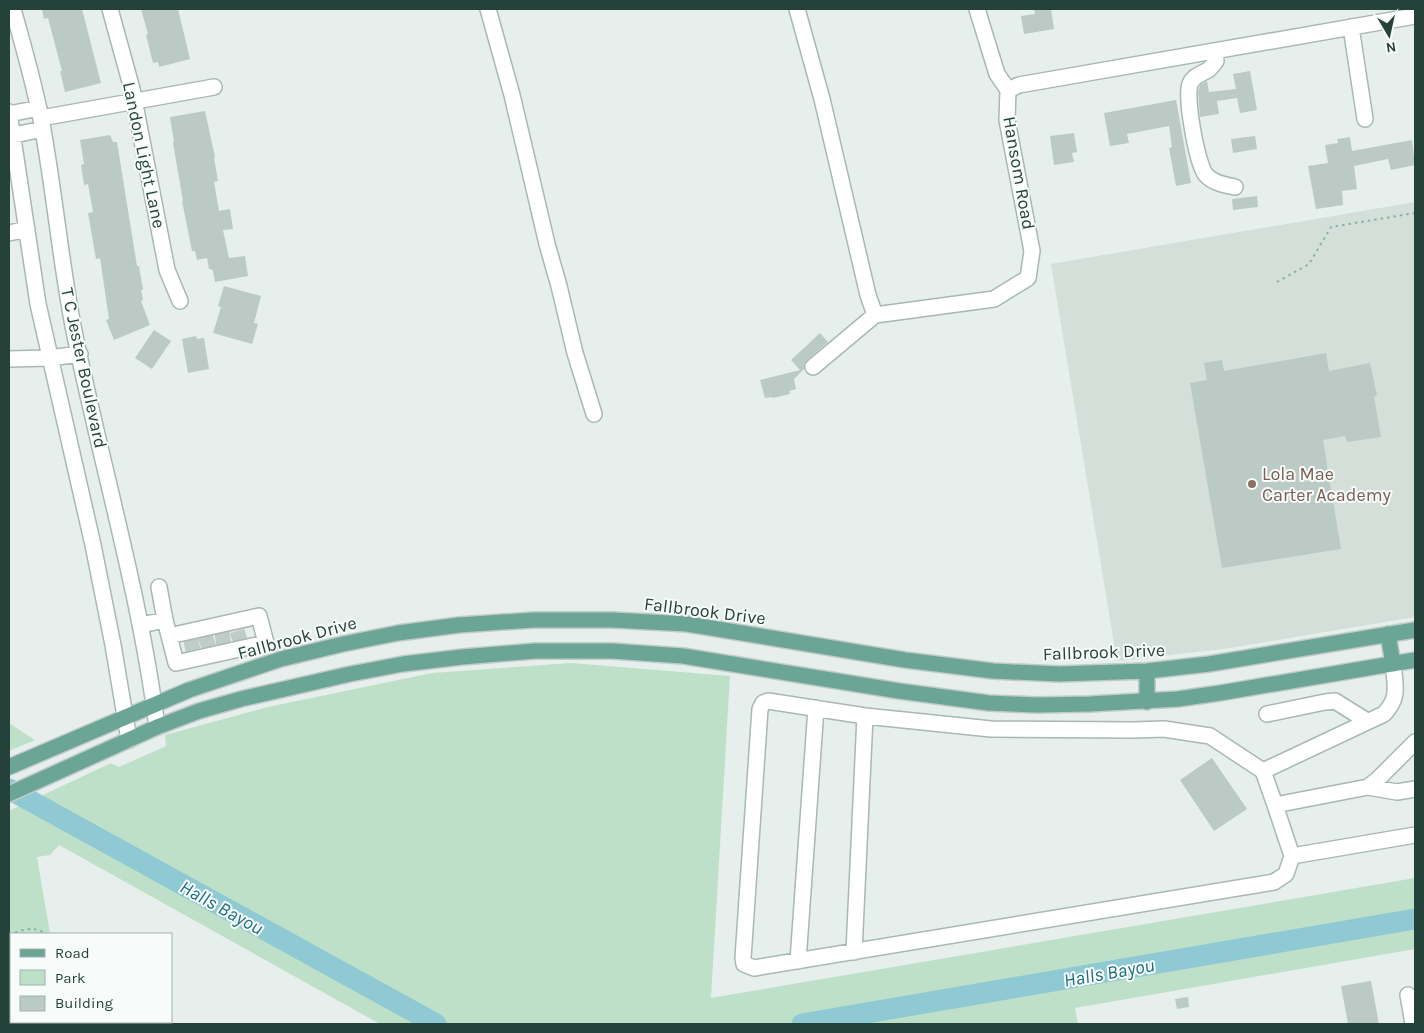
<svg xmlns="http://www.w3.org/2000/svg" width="1424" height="1033" viewBox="0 0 1424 1033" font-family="Karla,sans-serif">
  <rect width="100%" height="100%" fill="#e6efeb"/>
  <path fill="#d4dfda" d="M1415,202V617L1224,649L1117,661L1051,264Z"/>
  <path fill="#bfe0c8" d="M571,663L730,676L711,998L1415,878V949L1075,1008L1078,1024H380L59,845L50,855L37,857L50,934H11V1022H66L67,1024H9V811L111,763L119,767L166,746L165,735L268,707L432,673Z
    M9,723L12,725L35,740L9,751Z"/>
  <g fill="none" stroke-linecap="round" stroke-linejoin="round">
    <path stroke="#8ec9d4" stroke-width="21" d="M9,789L436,1024
      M802,1024L1415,919"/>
  </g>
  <path fill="#bbcac4" d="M42,9H82L101,83L65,92L60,71H62L48,18L44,19Z
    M141,9H178L190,59L159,67L158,62L153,63L146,35L148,34Z
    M1034,9H1051L1054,29L1024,34L1021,16L1035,14Z
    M1250,71L1257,110L1240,113L1237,98L1217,101L1219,114L1200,117L1198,92L1200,85L1207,81L1209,92L1236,89L1233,74Z
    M1176,100L1191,183L1176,186L1169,148L1172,147L1169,126L1127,134L1129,143L1110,146L1104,113Z
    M205,111L215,157H214L218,181L214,182L219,211L230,209L233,229L223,230L229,258L245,256L248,276L215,282L213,271L211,269H209L207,258L197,260L195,251H192L182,201H183L173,143L174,142L170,117Z
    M1074,133L1077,152L1072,153L1074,162L1054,165L1050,136Z
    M110,135L113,142H117L137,266H139L143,290H141L143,300L141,301L150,325L114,340L106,320L109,319L100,258L96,259L88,213L93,212L88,184L84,185L81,165L84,164L80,140Z
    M1255,136L1257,149L1233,153L1231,139Z
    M1350,137L1352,151L1412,140L1415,165L1391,170L1388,159L1354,166L1357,189L1342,191L1343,205L1316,209L1308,166L1328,163L1325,145L1338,143L1337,139Z
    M1257,196L1258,207L1233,210L1232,199Z
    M224,286L261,296L254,323L258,324L252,344L213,333L221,307L218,306Z
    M154,330L171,341L152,369L135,358Z
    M820,333L828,342L807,360L804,364V369L794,379L796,389L789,391L790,394L773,398L772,397L765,398L760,380L800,370L791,360Z
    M196,336L197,339L204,338L209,369L188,373L182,339Z
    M1326,353L1329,371L1370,363L1377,396L1374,397L1381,437L1347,442L1345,436L1323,440L1341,549L1222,568L1190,383L1207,380L1204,363L1222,360L1224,371Z
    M1212,758L1247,809L1214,831L1180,780Z
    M1371,981L1379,1024H1348L1341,986Z
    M1188,997L1189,1007L1177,1009L1175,999Z"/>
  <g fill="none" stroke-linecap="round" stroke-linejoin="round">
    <path stroke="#bfccc8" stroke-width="15" stroke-dasharray="15 8" stroke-linecap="butt" d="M237,631L241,643
      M222,633L224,646
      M205,635L209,648
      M190,637L193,650"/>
    <g stroke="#a8b8b2" stroke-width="18">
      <path id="minor" d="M13,9C24,49 36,89 43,130C55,197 61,265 74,331C101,464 140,593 157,727
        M110,9L132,89L167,270L180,301
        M488,9L512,95L547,244L559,286L575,353L594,414
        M797,9L822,99L868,295L875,315
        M977,9L997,74L1008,90
        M1351,27L1365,119
        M1215,51L1216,61C1213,65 1211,68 1208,70C1201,74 1193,76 1190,84C1185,97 1197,165 1206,175C1213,183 1225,185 1235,187
        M9,112L38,304L93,545L113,645L129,740
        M9,114L39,108
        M41,118L214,87
        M9,136L43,129
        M9,233L27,229
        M9,359L49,358L80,354
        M813,367L875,315L994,299L1028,278L1032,251L1007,120L1008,90L1019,85L1415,16
        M165,620L176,663L266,643L259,616L169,636
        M141,625L165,620L159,587
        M1267,714L1325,702L1335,701L1367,721
        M1415,742L1377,780L1368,787L1275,805L1263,771L1210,736L1164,729L1134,730L991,729L865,716L768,701L763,703L760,709L743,958L744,964L754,968L1274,882L1286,874L1292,856L1415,835
        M1263,771L1384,714C1400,697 1395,685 1393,664
        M1368,787L1397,792L1415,789
        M1275,805L1292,856
        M854,952L865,716
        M798,961L816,708
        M1408,995L1413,1024"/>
    </g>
    <g stroke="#c2cac8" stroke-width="18">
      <path id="major" d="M1388,634L1393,664
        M1147,671V702
        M9,767L189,690L281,659L343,644L398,633L459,625L534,620H613L687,624L905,660L993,671L1059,674L1147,671L1209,664L1415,630
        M9,794L157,727L199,711L241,699L350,674L403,664L462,657L535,651H612L683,656L899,691L989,703L1037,705L1090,704L1178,699L1220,693L1415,660"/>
    </g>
    <path stroke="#86b3a5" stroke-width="2" stroke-dasharray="2.5 4" stroke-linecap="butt" d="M1277,282L1309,264L1331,227L1415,213
      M9,935C20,930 36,925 45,934
      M61,1022L62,1024"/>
    <use href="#minor" stroke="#fff" stroke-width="15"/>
    <use href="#major" stroke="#6aa596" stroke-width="15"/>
  </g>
  <circle fill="#8d6e63" stroke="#f7fbf9" stroke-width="2" cx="1252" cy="484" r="5"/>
  <g text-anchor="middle" stroke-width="4" stroke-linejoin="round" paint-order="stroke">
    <g font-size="18" fill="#24423a" stroke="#f7fbf9">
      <text transform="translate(144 155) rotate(78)" y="6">Landon Light Lane</text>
      <text transform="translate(1019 173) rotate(80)" y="6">Hansom Road</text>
      <text transform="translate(84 368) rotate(78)" y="6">T C Jester Boulevard</text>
      <text transform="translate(705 611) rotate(7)" y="6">Fallbrook Drive</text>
      <text transform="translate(297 638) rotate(-15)" y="6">Fallbrook Drive</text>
      <text transform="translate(1104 652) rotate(-2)" y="6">Fallbrook Drive</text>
    </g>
    <g font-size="18" fill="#785e54" stroke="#f7fbf9" text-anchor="start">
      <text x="1262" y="480">Lola Mae<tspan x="1262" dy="21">Carter Academy</tspan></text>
    </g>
    <g font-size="19" font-style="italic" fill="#1c6f80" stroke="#f7fbf9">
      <text transform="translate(222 907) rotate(29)" y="7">Halls Bayou</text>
      <text transform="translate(1109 972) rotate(-10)" y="7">Halls Bayou</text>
    </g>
  </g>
  <rect width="1424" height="1033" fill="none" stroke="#24423a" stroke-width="20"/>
  <rect x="10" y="933" width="162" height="90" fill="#f7fbf9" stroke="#a3b1ad"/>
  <rect x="20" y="949" width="25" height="8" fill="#6aa596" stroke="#a3b1ad"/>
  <text x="55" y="958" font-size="15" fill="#24423a">Road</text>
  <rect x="20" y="970" width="25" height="15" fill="#bfe0c8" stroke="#a3b1ad"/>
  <text x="55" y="983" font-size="15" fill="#24423a">Park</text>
  <rect x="20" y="996" width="25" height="15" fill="#bbcac4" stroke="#a3b1ad"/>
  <text x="55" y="1008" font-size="15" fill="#24423a">Building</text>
  <g transform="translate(1389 35) rotate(171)" stroke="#f7fbf9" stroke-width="4" paint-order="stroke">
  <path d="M0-4L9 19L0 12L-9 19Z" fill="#24423a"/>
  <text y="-8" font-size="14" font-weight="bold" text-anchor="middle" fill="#24423a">N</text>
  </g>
</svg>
